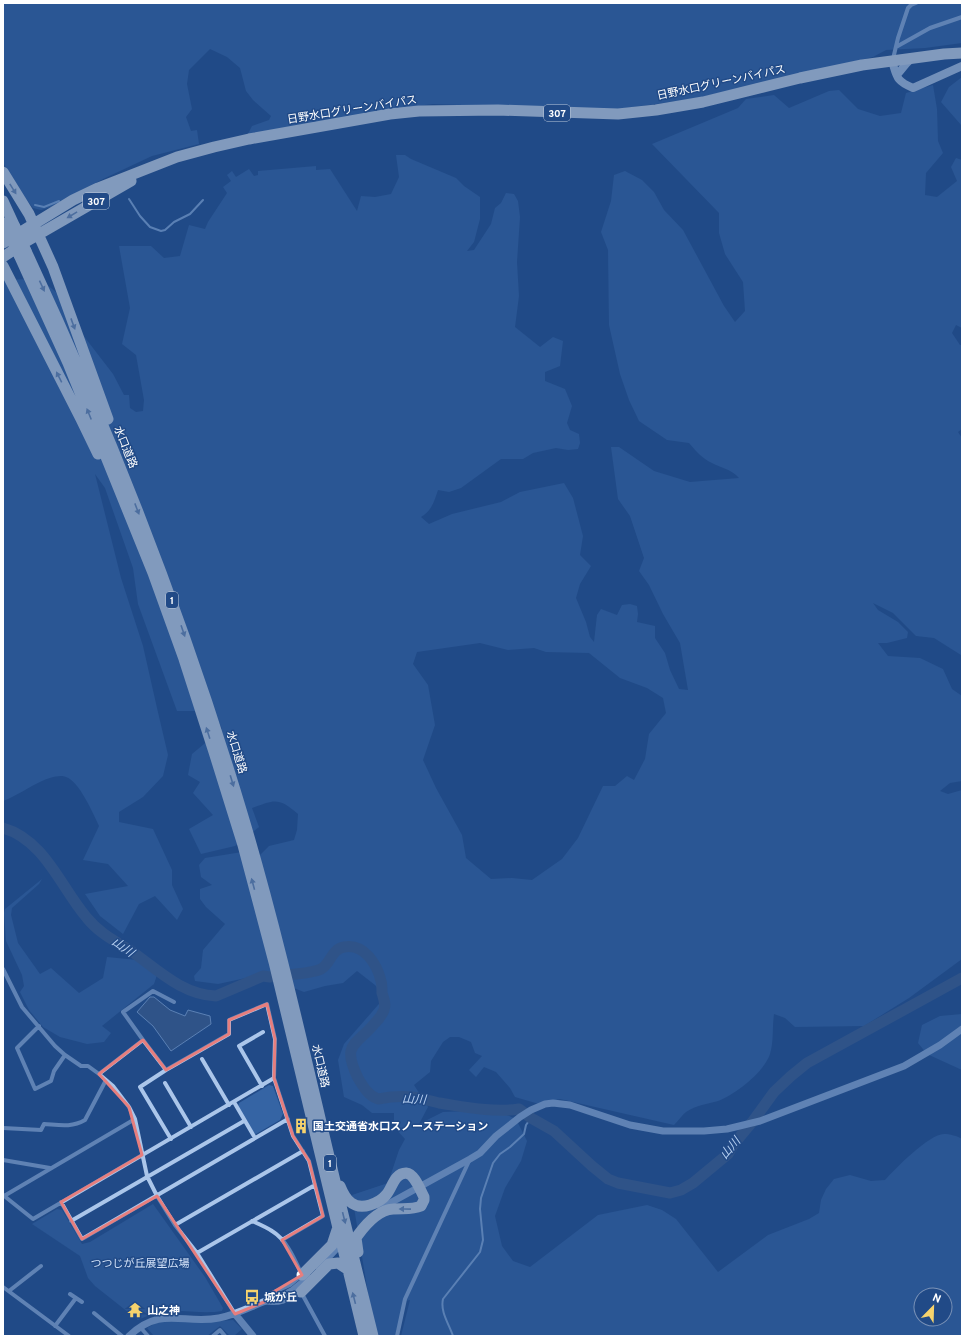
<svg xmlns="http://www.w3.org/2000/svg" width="965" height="1339" viewBox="0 0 965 1339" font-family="Overpass,'Noto Sans JP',sans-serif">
  <rect width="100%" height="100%" fill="#214a87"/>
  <path fill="#3564a4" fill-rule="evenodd" d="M3,3H962V43L925,48L886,50L873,57L697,98L656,104L609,110L433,104L391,109L248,134L252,126L269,120L271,116L253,100L246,91L240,68L227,57L210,49L189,70L187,84L192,109L186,117L191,131L197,130L199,144L152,156L103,179L51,207L41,210L33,208L25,198L3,163Z
    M962,77V126L941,102L949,87Z
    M933,85L937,109L938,141L943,153L926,173L925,195L937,197L957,181L951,167L956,158L962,160V328L956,325L952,333L960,345H962V429L958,432L962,438V657L961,655L934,638L916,636L893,613L873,603L878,610L898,622L908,632L907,638L887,643H878L888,656L920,658L943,669L952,689L962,696V781L950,783L940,791L948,794L962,790V959L909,998L864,1026L795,1027L785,1018L774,1014C772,1028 774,1041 770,1054C764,1072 736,1094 718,1101C708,1104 696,1105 686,1112C682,1115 678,1121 674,1125L560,1099L539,1104L515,1097L510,1088L496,1072L484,1067L476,1077L469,1070L482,1056L475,1053L471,1042L459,1037H450L443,1042L431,1061L430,1072L414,1085L428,1107L419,1124L443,1112L495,1110L516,1119L527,1141L521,1161L505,1188L495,1216L502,1246L513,1261L530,1267L598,1215L647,1205L662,1210L676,1219L718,1272L768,1235L809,1219L819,1213L821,1200L826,1189L834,1179L850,1175L871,1181L885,1180C895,1169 929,1134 944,1134C949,1134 958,1136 962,1139V1336H401L410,1300L404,1301L395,1336H377L373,1324L352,1195L388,1183L399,1150L405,1139L394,1127V1113H372L362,1105L344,1097L338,1060L344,1044L385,997L375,985L357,971L343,983L325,986L304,992L286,985L255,976L218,984L195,981L194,976L201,968L203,950L225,924L206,907L200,899V889L212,885L201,877L199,865L205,858L242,852L260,855L269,846L294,840L297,830L298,814C278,797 275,800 252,808L259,827L235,846L201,854L189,829L213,815L193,793L200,782L188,775L192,754L222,729L214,711H177L138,604L133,568L105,488L95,474L121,578L143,646L157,708L168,755L163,776L143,797L119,812V822L153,829L172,870V885L183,909L177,920L155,896L139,904L123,934L100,916L85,894L128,886L108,864L83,860L99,826C93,813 79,781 66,777C60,774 48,778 42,781C28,787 17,796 3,801V280L30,279L41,280L56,292L66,313L113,374L124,395H129L130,408L136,412L143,411L144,400L136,355L122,344L130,308L119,246H151L164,258L180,256L189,225L205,229L208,222L227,193L223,187L231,181L227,175L232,171L236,177L249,169L254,176L258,175V171L316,166V170L330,169L357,211L361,196L375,197L391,194L399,177L396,155H405L411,159L456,178L464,186L480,197V219L474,242L467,251L474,250L491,224L495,208L501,203L506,193L514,194L518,201L520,217L517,262L519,296L515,327L540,347L553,337L563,341L560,366L545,372V381L565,389L572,406L567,423L570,430L579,434L580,443L578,449L568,450L556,448L533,453L523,459H501L461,488L449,492L438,490C434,502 432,510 421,517L429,524L452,514L501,502L520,492L564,483L573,498L583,536L580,555L591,566L580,584L576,598L586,622L590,637L594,642L597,615L601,609L617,615L622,605L630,604L637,606L638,614L637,622L655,626V638L665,653L670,670L679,689L688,690L680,643L663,614L649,585L639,571L644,558L630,516L618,499L611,447H619L654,471L690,482L739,478C732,469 718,467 708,461C700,456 695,450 689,443L667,440L639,421L629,400L620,374L609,325L608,250L601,232L611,201L614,175L625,171L642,180L654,192L664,210L683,230L724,306L735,322L745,311L743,282L725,254L719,233V213L652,144L738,108L746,99L774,95L789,108L829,91L839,90L858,109L880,116L901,113L906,93ZM480,643L508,650L534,648L546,652L589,653L620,678L647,688L663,698L666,713L649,734L645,759L634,780L627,776L615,786H603L578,838L562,859L532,880L512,878L491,879L466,858L462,835L436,788L423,760L435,725L428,685L413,664L417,652ZM921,1295H945V1319H921Z
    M42,879L39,884L12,908L11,915L18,943L40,974L51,968L79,993L103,978L107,957L137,960L157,975L154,984L102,1026L111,1033L104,1042L87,1044L60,1037L43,1027L29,1010L20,992L24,986L22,975L6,941L4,913L5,909Z
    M962,1014V1070L927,1054L918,1043L922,1025L940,1016Z
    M269,1085L273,1086L283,1114L280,1120L256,1134L253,1133L238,1106L239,1103Z
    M153,1204L205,1277L223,1308L222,1311C200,1315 176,1307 155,1313C149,1315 143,1318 138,1320L95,1286L88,1278L80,1256L32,1224L57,1209L62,1210L82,1244L90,1242Z
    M168,1320L211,1322L233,1320L242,1329L234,1336H230L220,1326L207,1336H154L147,1328L156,1323Z"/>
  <path fill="#415e8a" stroke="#9fc0eb" d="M150,997H154L170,1010L185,1016L188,1010L210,1016L211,1024L171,1051L153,1026L137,1012Z"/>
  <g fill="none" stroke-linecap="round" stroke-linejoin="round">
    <path stroke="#9fc0eb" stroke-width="2" d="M129,199L140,216L150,227L161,231L165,230L174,222L190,214L203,200
      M35,205L44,207L59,201
      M453,1336C449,1324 440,1312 443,1299L480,1252L483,1240L480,1209L481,1198L493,1163L500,1154L510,1147L524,1134L526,1125L531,1118"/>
    <path stroke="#415e8a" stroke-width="11" d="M3,828C45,840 61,888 87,918C99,933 115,941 131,951C157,969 182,995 216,996L263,976L270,977C282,975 311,974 321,969C331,964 331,949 344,947C364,943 377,964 381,981C382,984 382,989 382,993C384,999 386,1004 384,1010C382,1015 379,1019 375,1023C356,1046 341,1043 358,1078C364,1088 368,1095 378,1099C389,1097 401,1096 412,1097C421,1098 430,1101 439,1103C465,1107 493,1113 519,1109L531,1118L554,1131L592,1166L608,1179L618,1183L670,1193L681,1190L693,1183L728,1154L733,1145L753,1121L774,1092L791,1076L807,1063L962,978"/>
    <path stroke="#abc6ea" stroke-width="4" d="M896,47L930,28L962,17
      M893,59L898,38L908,8L911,5L916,3
      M3,969L22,1007L55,1046L65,1055L81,1066H88L99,1074L113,1086L129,1107L135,1119L147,1176L157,1196L175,1225L197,1253L235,1314
      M39,1026L17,1048L35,1089L51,1081L54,1071L65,1055
      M143,1040L123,1012L153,991L174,1002
      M202,1059L229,1105
      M99,1074L143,1040L166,1070
      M165,1083L191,1127
      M262,1086L239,1046L263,1032
      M234,1102L255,1138
      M3,1128L41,1130L44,1124C59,1125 71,1128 85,1120L106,1080
      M171,1139L140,1087L166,1070L229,1034V1020L267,1004L275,1039L274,1078L293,1136L309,1161L315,1185L197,1253
      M3,1160L50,1168
      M3,1195L33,1219L274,1078
      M4,1196L135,1119
      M61,1202L82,1239L288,1119
      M71,1221L244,1121
      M252,1221C259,1224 266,1227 272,1231C287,1240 295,1260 302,1275L290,1285L270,1294L264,1302C280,1305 287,1301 301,1292L325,1336
      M175,1225L303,1151
      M282,1240L323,1216L315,1185
      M3,1287L69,1336
      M9,1291L41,1266
      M70,1294L82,1302
      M94,1313L122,1336
      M55,1326L76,1298
      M140,1327L148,1336
      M213,1336L220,1330L225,1336
      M397,1336L405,1299L470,1159"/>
    <path stroke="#abc6ea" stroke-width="7" d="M381,1208L470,1159L480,1153L496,1136L520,1117L531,1110L545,1104L553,1103L570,1105L630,1125L663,1131H704L727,1129L760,1121L904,1066L940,1045L962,1029
      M319,1267L337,1248
      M235,1314L253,1336
      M129,1336C162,1305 183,1325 219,1318C235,1315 248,1308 263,1302C271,1299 278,1297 286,1294L293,1290L308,1278"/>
    <path stroke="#d6e4f8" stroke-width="8" d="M892,61C897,77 896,81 913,88L962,66
      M897,75L906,64L911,59"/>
    <path stroke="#f7fafe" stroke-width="11" d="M3,172L29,214L53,267L108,419
      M3,201L15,227
      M3,223L8,233
      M3,243L73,200L98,188L177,157L214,147L249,139L390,114L419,111L498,110L618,114L656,110L703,102L800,78L862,65L944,54L962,53
      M26,251C111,433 184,620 242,813C272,913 296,1016 320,1118C337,1191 355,1263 373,1336
      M19,255L68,363L153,573L184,659L214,752L243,845L274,962L364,1336
      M3,257L27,241L131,181
      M3,266L81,419L98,454
      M340,1186C346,1201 354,1210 370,1205C376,1203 382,1200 386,1195C392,1189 394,1173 406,1173C415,1174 420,1190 424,1197V1200L421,1206C412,1210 403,1208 393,1209C378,1210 366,1224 358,1235L356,1238L358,1252
      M302,1275L332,1245L337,1230
      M301,1292L329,1264L338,1263L347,1269"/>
    <path stroke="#f7fafe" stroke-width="11" d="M15,227L26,251
      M8,233L19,255"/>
  </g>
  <defs><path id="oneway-solid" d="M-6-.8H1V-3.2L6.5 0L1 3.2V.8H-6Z"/></defs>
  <g fill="#8199bd">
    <use href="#oneway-solid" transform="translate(13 189) rotate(58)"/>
    <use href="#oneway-solid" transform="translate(72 215) rotate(149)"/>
    <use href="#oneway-solid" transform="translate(42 286) rotate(65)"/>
    <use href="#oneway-solid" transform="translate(73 324) rotate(70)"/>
    <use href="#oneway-solid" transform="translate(59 377) rotate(-117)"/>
    <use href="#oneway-solid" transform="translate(89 414) rotate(-112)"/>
    <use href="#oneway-solid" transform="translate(137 509) rotate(69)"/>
    <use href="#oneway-solid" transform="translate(183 631) rotate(71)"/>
    <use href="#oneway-solid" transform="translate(208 733) rotate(-108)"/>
    <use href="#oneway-solid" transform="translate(232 781) rotate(73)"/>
    <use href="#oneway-solid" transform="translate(253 884) rotate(-105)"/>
    <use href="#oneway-solid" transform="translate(405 1209) rotate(-179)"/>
    <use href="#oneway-solid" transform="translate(344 1218) rotate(76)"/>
    <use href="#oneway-solid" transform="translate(354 1298) rotate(-104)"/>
  </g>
  <path d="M0 0H965V1339H0ZM267,1004L275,1039L274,1078L293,1136L309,1161L323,1216L282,1240L302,1275L270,1294L264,1302L235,1314L157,1196L82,1239L61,1202L142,1155L129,1107L99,1074L143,1040L166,1070L229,1034V1020Z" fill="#214a87" fill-opacity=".55" fill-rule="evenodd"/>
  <path fill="none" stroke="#e67e7e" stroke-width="3" stroke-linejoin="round" d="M267,1004L275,1039L274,1078L293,1136L309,1161L323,1216L282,1240L302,1275L270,1294L264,1302L235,1314L157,1196L82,1239L61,1202L142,1155L129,1107L99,1074L143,1040L166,1070L229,1034V1020Z"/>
  <defs>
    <g id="building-bare" transform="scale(1.2)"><path d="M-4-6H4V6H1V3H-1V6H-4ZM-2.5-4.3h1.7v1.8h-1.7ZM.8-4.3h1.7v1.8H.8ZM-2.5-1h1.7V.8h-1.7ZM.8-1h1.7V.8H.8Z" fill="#f6d36d" stroke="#214a87" stroke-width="2.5" paint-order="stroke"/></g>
    <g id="bus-bare" transform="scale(1.2)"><path d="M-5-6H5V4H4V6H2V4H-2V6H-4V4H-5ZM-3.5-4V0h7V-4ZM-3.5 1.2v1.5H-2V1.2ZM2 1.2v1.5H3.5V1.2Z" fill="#f6d36d" stroke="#214a87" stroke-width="2.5" paint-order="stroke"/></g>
    <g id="temple-bare" transform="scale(1.2)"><path d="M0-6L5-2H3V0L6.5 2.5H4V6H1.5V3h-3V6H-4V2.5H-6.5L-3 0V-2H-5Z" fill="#f6d36d" stroke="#214a87" stroke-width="2.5" paint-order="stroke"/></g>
  </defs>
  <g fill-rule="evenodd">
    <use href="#building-bare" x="301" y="1126"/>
    <use href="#bus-bare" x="252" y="1297"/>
    <use href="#temple-bare" x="135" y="1310"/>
  </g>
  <g text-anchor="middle" stroke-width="3" stroke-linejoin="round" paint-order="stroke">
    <g fill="#214a87" stroke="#bcc9db" stroke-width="1">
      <rect x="544" y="105" width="26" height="16" rx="3"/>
      <rect x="83" y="193" width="26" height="16" rx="3"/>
      <rect x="166" y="592" width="12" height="16" rx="3"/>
      <rect x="324" y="1155" width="12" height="16" rx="3"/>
    </g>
    <g font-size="10" font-weight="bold" fill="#fff">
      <text x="557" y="117">307</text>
      <text x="96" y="205">307</text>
      <text x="172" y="604">1</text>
      <text x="330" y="1167">1</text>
    </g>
    <g font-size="11" fill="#fff" stroke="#214a87">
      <text transform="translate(721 82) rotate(-12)" y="4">日野水口グリーンバイパス</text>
      <text transform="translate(352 109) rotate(-9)" y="4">日野水口グリーンバイパス</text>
      <text transform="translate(126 447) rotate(68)" y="4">水口道路</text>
      <text transform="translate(237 752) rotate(73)" y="4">水口道路</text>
      <text transform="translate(321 1066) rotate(77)" y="4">水口道路</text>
    </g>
    <g font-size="11" font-weight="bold" fill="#fff" stroke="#214a87" text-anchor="start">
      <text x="313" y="1130">国土交通省水口スノーステーション</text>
      <text x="264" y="1301">城が丘</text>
      <text x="147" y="1314">山之神</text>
    </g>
    <g font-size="11" fill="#d0e0f7" stroke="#214a87">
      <text x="140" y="1267">つつじが丘展望広場</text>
    </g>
    <g font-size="12" font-style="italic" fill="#b7d0f1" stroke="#214a87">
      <text transform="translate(123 947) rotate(35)" y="4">山川</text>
      <text transform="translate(414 1099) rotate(4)" y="4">山川</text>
      <text transform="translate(730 1148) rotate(-49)" y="4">山川</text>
    </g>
  </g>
  <rect width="965" height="1339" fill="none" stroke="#ffffff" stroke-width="8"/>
  <g transform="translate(933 1307) rotate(23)"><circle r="19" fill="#214a87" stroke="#7a92b7"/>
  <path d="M0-3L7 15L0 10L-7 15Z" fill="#f6d36d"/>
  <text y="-6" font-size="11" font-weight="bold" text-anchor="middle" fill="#ffffff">N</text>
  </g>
</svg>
